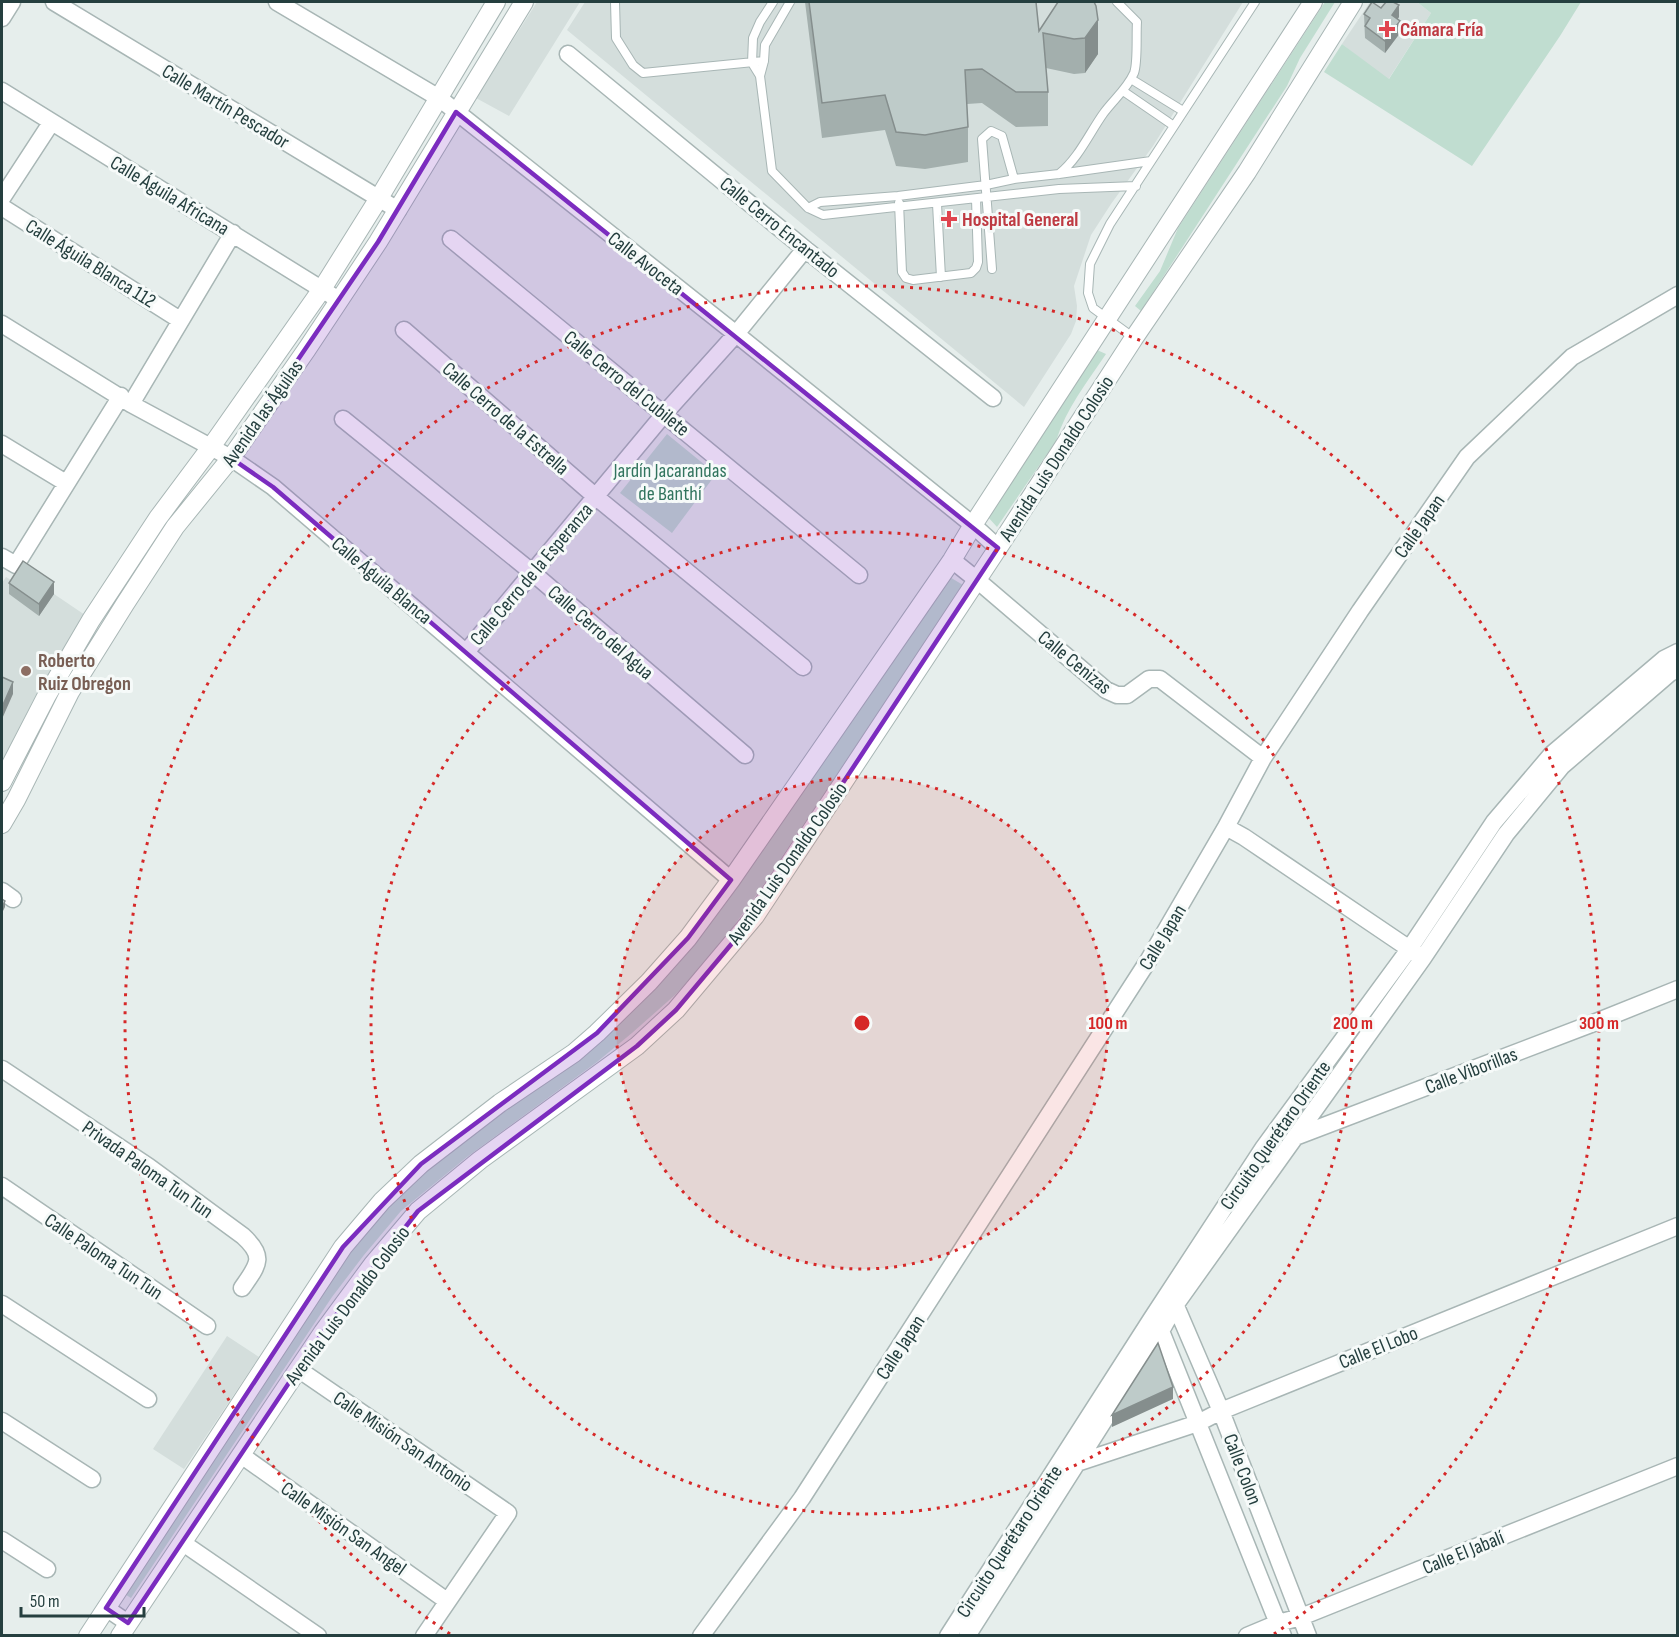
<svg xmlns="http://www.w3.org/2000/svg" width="1679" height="1637" viewBox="0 0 1679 1637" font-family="'Sofia Sans Condensed',sans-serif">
  <rect width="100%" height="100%" fill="#e6eeec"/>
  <path fill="#d4dedc" d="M537,2H580L509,116L476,98Z
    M585,2H1243L1153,146L1111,204L1091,235L1074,286L1077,306L1076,321L1071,334L1024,407L567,30Z
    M1370,2H1417L1431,13L1388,80L1342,44Z
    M23,573L85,615L41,686L2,761V583L6,577L16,583Z
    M227,1336L259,1357L184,1469L153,1449Z"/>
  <path fill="#c0ddd0" d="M1325,2H1335L1300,58L1287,86L1141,311L1135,306L1160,271L1178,228Z
    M1417,2H1581L1560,36L1472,166L1324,72L1342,44L1389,79L1431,13Z
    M1097,350L1106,354C1087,382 1066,409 1056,441L997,527L987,516Z
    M667,434L716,474L672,533L620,493Z
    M948,576L963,585L760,890L714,953L675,995L632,1033L597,1062L467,1157L401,1211L364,1255L332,1297L131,1598L123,1593L331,1278C365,1234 401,1189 445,1153C460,1141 477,1130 493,1119C541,1084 591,1051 634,1010C673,974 706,931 737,888Z"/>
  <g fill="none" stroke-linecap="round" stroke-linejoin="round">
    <g stroke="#a8b6b5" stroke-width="10">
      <path id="service" d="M615,2L616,38L633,65L643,73L764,61
        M773,2L760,22L753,38L752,63L760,76L772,171L808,208L823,215L1059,189L1136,186
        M760,76L764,61L765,45L790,2
        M1131,79L1183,111
        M1123,91L1174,126
        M1059,174C1078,159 1089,134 1103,114C1113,100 1127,89 1134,73C1138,63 1136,35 1137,22L1117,2
        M899,203L902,272L906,278L913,280L971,273L976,268L978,262L976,199
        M937,204L941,277
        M808,208L820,202L898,196L986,185L1014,179L1059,174L1151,161
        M992,269L982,139L991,131L1002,136L1014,179
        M1134,338L1093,308L1088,293L1090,264L1110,224L1255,2"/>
    </g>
    <g stroke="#a8b6b5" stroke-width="19">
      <path id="minor" d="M54,2L398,210
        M277,2L439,98L736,334L973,525L998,548
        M2,18L12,2
        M568,54L805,249L993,398
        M2,91L339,300
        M2,198L51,123
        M2,207L180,320
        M451,239L859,575
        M2,324L131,404L231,458L273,487L731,880
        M404,330L596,497L803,667
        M131,404L233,233
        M343,419L533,573L745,755
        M2,444L66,483
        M2,557L16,565L121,396
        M952,560L977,580L1106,690L1117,695H1127L1149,679H1160L1263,758
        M467,651L665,413L736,334L805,249
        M1226,827L1244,837L1417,954
        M2,891L13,899
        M2,1069L149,1167L243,1236C266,1257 258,1265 242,1288
        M1295,1137L1591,1024L1678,989
        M2,1186L207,1326
        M1172,1297L1221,1411L1308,1636
        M2,1304L148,1399
        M1157,1325L1161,1331L1283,1636
        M298,1369L508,1513L424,1636
        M2,1421L92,1479
        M241,1455L447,1601
        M1077,1463L1198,1423L1221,1411L1678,1226
        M2,1540L47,1569
        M183,1543L318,1636
        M106,1608L128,1623
        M701,1636L802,1498L1148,961L1226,827L1263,758L1360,611L1467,457L1572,357L1678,295
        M948,1636L1152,1318L1264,1147L1410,948L1494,822L1552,754L1664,659L1678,652
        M967,1636L1161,1331L1176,1304L1423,958L1506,834L1562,766L1670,673L1678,669
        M1247,1636L1278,1623L1301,1617L1678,1466"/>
    </g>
    <g stroke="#a8b6b5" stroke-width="20">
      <path id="tertiary" d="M2,782L46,697L91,620L158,518L211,447L322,289L379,198L496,2
        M2,824L16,800L70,692L125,604L175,527L231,458L307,349L378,242L524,2
        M88,1636L343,1247L382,1201L421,1164L500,1103L574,1053L597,1033L649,982L688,938L731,880L952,560L973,525L1313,2
        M120,1636L323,1332L373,1264L418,1211L480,1160L637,1046L676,1010L755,916L998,548L1134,338L1247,172L1353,2"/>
    </g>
    <use href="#service" stroke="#fff" stroke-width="8"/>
    <use href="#minor" stroke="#fff" stroke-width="16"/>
    <use href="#tertiary" stroke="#fff" stroke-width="18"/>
  </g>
  <path fill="#a3afad" d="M805,2H1036L1039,31L1058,2L1098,54L1085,73L1074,74L1046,68L1048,92V126L1016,127L982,103L967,104L968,127V162L925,169L896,166L885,130L822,138Z
    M1381,8L1399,17L1397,19L1400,33L1385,53L1365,38L1364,14Z
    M9,583L54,594L39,616L9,594Z"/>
  <path fill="#858e8d" d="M1399,5V17L1392,27V15Z
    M1098,20V54L1085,73V38Z
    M1400,21V33L1385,53V41Z
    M54,582V594L39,616V604Z
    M13,682V694L2,719V707Z
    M5,901V907L2,913V907Z
    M1173,1387V1399L1112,1427V1415Z"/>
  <path fill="#becbc9" stroke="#858e8d" stroke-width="1.5" d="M809,2H1036L1039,31L1058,2H1094L1096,6L1098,20L1085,38L1074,39L1043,33L1048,92H1016L982,69L965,70L968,127L925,135L896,132L885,95L822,103Z
    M1372,2L1381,8L1386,2H1393L1399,5L1392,15L1400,21L1385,41L1365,26L1370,18L1364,14Z
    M23,561L54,582L39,604L9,583Z
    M2,677L13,682L2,707Z
    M2,899L5,901L2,907Z
    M1158,1343L1173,1387L1112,1415Z"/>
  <path fill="#7b2cbf" fill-opacity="0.2" stroke="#7b2cbf" stroke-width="4.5" stroke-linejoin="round" d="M456,112L998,548L755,916L676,1010L637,1046L418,1211L323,1332L128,1623L106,1608L343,1247L421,1164L597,1033L688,938L731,880L273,487L231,458L378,242Z"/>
  <circle cx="862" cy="1023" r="246" fill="#d62828" fill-opacity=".12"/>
  <g fill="none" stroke="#d62828" stroke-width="3" stroke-dasharray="3 6">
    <circle cx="862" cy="1023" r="246"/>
    <circle cx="862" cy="1023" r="491"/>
    <path d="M450 1634A737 737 0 1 1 1274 1634"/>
  </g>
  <g fill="#e0444e" stroke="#f6faf9" stroke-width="2">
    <path d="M1384 20h6v6h6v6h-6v6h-6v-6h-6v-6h6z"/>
    <path d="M946 210h6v6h6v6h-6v6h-6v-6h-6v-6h6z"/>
  </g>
  <circle fill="#8d6e63" stroke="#f6faf9" stroke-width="2" cx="26" cy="671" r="6"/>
  <g text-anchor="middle" stroke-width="6" stroke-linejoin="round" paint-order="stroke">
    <g font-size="20" font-weight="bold" fill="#be3a42" stroke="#f6faf9" text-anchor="start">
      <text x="1400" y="36">Cámara Fría</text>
      <text x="962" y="226">Hospital General</text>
    </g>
    <g font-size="20" fill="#253f3f" stroke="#f6faf9">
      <text transform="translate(226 106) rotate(31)" y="7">Calle Martín Pescador</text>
      <text transform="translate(170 195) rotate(31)" y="7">Calle Águila Africana</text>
      <text transform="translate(780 227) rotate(39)" y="7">Calle Cerro Encantado</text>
      <text transform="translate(91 263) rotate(32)" y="7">Calle Águila Blanca 112</text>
      <text transform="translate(646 263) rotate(38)" y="7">Calle Avoceta</text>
      <text transform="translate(627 383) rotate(39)" y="7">Calle Cerro del Cubilete</text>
      <text transform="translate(262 413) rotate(-55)" y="7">Avenida las Águilas</text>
      <text transform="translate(506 418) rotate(41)" y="7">Calle Cerro de la Estrella</text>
      <text transform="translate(1056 458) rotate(-57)" y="7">Avenida Luis Donaldo Colosio</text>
      <text transform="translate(1419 526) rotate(-55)" y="7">Calle Japan</text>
      <text transform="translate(531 574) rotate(-50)" y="7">Calle Cerro de la Esperanza</text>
      <text transform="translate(382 580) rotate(40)" y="7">Calle Águila Blanca</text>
      <text transform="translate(601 632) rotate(41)" y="7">Calle Cerro del Agua</text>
      <text transform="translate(1075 662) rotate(39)" y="7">Calle Cenizas</text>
      <text transform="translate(787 863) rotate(-55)" y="7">Avenida Luis Donaldo Colosio</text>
      <text transform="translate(1162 937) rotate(-59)" y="7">Calle Japan</text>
      <text transform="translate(1471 1070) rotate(-21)" y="7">Calle Viborillas</text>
      <text transform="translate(1275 1135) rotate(-55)" y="7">Circuito Querétaro Oriente</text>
      <text transform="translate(148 1169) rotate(35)" y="7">Privada Paloma Tun Tun</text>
      <text transform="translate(104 1256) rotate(34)" y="7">Calle Paloma Tun Tun</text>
      <text transform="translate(347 1305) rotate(-53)" y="7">Avenida Luis Donaldo Colosio</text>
      <text transform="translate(900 1347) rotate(-57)" y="7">Calle Japan</text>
      <text transform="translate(1378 1347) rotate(-22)" y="7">Calle El Lobo</text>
      <text transform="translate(403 1441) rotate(34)" y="7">Calle Misión San Antonio</text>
      <text transform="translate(1243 1469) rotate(69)" y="7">Calle Colon</text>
      <text transform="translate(344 1528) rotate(35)" y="7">Calle Misión San Angel</text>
      <text transform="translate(1009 1541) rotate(-57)" y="7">Circuito Querétaro Oriente</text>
      <text transform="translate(1463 1552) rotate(-22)" y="7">Calle El Jabalí</text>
    </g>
    <g font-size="20" fill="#31745e" stroke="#f6faf9">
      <text x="670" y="477">Jardín Jacarandas<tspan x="670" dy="23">de Banthí</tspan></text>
    </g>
    <g font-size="20" font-weight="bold" fill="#785e54" stroke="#f6faf9" text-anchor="start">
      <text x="38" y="667">Roberto<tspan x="38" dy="23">Ruiz Obregon</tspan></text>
    </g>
  </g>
  <circle cx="862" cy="1023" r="9" fill="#d62828" stroke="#f6faf9" stroke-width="3"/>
  <g font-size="18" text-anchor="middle" font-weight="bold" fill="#d62828" stroke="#f6faf9" stroke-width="6" stroke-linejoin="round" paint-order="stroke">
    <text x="1108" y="1029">100 m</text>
    <text x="1353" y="1029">200 m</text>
    <text x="1599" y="1029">300 m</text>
  </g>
  <rect width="1679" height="1637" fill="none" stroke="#253f3f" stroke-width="6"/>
  <path d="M21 1607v9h123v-9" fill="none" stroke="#253f3f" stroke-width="3"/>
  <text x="30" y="1607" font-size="18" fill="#253f3f" stroke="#f6faf9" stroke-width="4.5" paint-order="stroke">50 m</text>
</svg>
